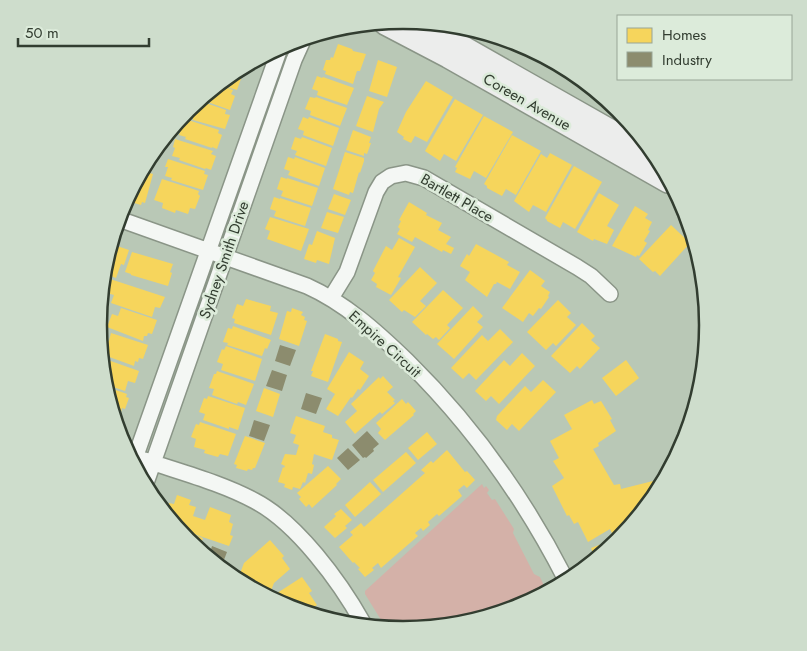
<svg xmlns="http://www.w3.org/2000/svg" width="807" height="651" viewBox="0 0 807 651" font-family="Jost,sans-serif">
  <rect width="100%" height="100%" fill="#b9c8b6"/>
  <path fill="#d4b1a8" d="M482,484L484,488L486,486L489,490L487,493L492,500L495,499L514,529L513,533L534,574L540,577L546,590L520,608L403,631L386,628L365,594V591Z"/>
  <path fill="#f6d55c" d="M338,44L352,49L353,51L366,54L360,71H357L353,84L325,74L326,71L323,70L326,60H330L331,57L333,58Z
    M378,60L397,67L387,97L369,91Z
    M239,75L242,76L237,90L223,86Z
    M317,76L322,78L323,77L354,88L347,105L317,95L318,91L312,89Z
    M426,81L453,97L427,142L415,136L411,143L403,139L404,137L397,132L406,112Z
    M222,86L233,90L231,94L235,96L230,110L202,100Z
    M367,96L384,102L379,109L373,132L356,126Z
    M310,97L315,98L316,97L347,108L340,126L310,115L311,111L305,109Z
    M455,99L483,115L456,161L444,154L440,161L425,151Z
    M200,101L226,110L225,114L230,115L225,129L193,120V118L186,115L189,109Z
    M484,116L513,132L486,178L474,171L470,179L455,172L457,168L455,167Z
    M303,117L308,119L309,117L339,128L333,146L303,135L304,131L298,129Z
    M182,118L219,130L218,133L222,135L217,149L212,147V148L185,139L186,137L179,135L182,127L179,126Z
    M353,130L371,137L369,143H371L367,154L364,153V156L346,150Z
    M512,135L541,151L516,195L506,189L502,196L487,188V186L484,184Z
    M295,137L301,139L302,137L332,148L326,166L295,155L297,151L291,149Z
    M175,139L213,151L211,154L216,156L211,170L206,168L205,169L179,160L180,158L172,156L175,148L173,147Z
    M345,152L364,158V161L360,173L359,172L353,193L350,192L349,195L333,189Z
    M550,153L572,165L546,212L533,205L529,212L514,201L541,154L547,158Z
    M288,157L294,159L295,157L325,168L319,186L288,175L290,171L284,169Z
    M168,159L205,171L204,174L208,175L203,190L171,180L172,178L165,176L168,167H165Z
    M574,166L602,182L575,229L563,222L560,228L547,221V220L545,218Z
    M146,172L153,174L145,203L142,202L141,205L131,202L132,199L129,198Z
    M281,177L287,179V178L318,188L312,206L281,196L283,191L277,189Z
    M162,179L199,191L198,194L200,196L195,209L190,208L188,214L176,210L175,213L162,208L163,203L154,200Z
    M599,193L619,205L607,226L614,230L607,244L594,239L593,241L577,232Z
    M334,194L351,200L345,215L328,209Z
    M274,197L280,199V198L311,208L305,226L274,216L276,211L270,209Z
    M409,202L427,213L426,215L442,223L438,230L451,237L446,244L454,248L451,254L443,250L442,252L415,237L412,242L397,234L400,229L398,227L401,221L399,220Z
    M635,206L648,214L645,218L652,222L648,230L650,231L644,241L647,243L639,256L637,255L636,257L612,246Z
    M327,212L344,217L338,233L321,228Z
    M270,217L309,229L301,251L267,239L270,231L265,229Z
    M671,225L690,243L660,276L655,271L653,272L639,259Z
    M317,231L335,238L329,264L317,260L316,263L304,259L309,244L312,245Z
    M399,238L415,247L398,277L401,278L391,295L376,287L377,284L371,280L375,273L373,271L386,246L392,250Z
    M476,244L509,262L507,265L520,272L510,289L497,282L496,284H494L487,297L465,280L470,272L460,266L467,254L469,256Z
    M114,245L129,250L124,265L121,264L116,278L108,275Z
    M132,252L173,264L170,272L172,273L168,286L131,275V274L125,272Z
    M420,267L437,283L420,301L426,306L415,317L404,310L402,312L389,300Z
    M530,270L545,281L541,286L550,292L548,296L549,297L541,309L539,308L533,316L529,313L523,322L502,308Z
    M107,278L165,297L160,308L155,307L152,317L111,303L114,295L107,293L104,301L107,305L99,329L98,325Z
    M443,290L463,308L447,325L450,328L439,340L436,337L433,339L427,334L426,335L412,322Z
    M246,299L271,306L270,311L278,313L271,335L234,323L235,319L232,318L237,304L243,306Z
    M558,300L571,313L567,317L576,325L556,346L553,343L546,350L527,332Z
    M473,306L483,316L477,322L483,327L454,359L437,344Z
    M121,308L157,320L152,334L148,333L147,336H144L143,341L107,327L112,314L118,316Z
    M292,308L303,312L301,315L305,317L304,320L307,321L299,346L279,339L287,311L291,312Z
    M582,323L595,336L591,340L600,348L580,369L577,366L570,373L551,356Z
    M233,326L271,340L267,349L265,348L262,356L227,345L228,343L223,342L228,328L232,329Z
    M500,329L513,342L476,380L469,373L463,379L451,368L482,335L488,341Z
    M111,333L148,345L143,359L139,358L138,362L135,361L134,366L104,355L101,343L103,339L109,341Z
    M325,334L338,339V341L342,342L328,382L311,376L313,371H311Z
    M226,346L262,359L255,381L221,370L223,364L217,362L222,349L224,350Z
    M349,352L364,362L360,369L369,376L360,390L358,389L352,398L351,397L338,416L326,409L335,394L327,389Z
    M522,353L535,366L499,404L491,396L486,401L475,391L504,360L510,366Z
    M105,359L139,371L135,383L128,381L125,391L110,386Z
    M626,360L639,378L616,396L602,378Z
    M217,371L254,384L246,405L238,402L237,404L212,395L214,389L209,388L214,374H216Z
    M383,376L393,387L387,392L395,400L393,401L395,403L382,414L380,412L355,434L345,422L357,411L351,404L379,377L380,379Z
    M543,380L556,392L519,431L512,424L507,430L496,420L497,416L525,386L531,392Z
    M110,388L127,394L126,397L129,398L125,409L122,408L121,412L118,411L116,416Z
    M264,388L280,394L273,417L256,411Z
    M208,396L245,408L238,430L229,427V429L203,420L205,414L199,412L204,398L207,399Z
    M402,399L406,404L408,402L416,411L413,414L414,415L385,440L378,433L381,429L376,423Z
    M592,400L594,404L601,401L612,419L610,420L616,431L598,443L599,446L593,449L614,485L620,484L621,489L661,479L619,542L595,558L591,548L615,539L610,529L588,542L578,522L574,524L569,515L567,516L552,486L564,478L553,461L559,458L550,441L572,429L564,415Z
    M296,416L325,426L323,432L332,435V438L339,440L332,460L314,454L312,464L314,465L312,474L308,473L305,483L303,482L300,489L293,487L292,490L284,487L285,484L278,482L283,467L284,468L285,466L281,464L285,454L296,455L299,445L293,443L296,435L290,433Z
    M200,422L236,434L228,456L220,454L218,457L204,453L205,450L194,447L196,439L191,437L196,424L199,425Z
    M427,432L437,444L418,460L408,448Z
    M245,436L265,443L255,468H253L252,470L248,469L247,471L236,468L237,465L234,464Z
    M447,450L465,472L467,471L475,480L467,488L464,485L458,490L462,496L439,516L437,514L428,522L430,525L423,531L421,528L415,533L418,536L381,568L378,563L372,568L374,570L365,577L358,569L360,568L354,562L353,563L339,547L353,535L350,532L361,523L364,527L425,473L421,470L431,461L433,463Z
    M406,452L416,463L383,492L373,480Z
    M328,466L341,479L336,484L337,485L312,508L309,504L306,507L299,499L301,497L297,493Z
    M370,482L381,494L355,517L345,505Z
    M177,495L191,500L189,505L196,507L193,516L205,520L210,507L231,515L229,522L233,524L230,535L233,536L229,546L179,529L167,510L169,503L174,504Z
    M341,509L352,520L345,526L347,528L335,538L324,527L336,516L334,514Z
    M180,530L203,538L199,549L187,541Z
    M270,540L284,556L282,558L290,569L274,583L269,596L239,576L244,563Z
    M302,577L312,591L309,593L317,605L306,612L286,608L271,597Z
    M317,608L320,612L322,611L325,615L310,612Z"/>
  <path fill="#8c8c6e" d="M280,345L296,350L290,366L275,361Z
    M272,370L287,375L282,391L266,386Z
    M306,393L322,398L316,414L301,409Z
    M254,420L270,425L264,441L249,436Z
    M367,431L379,444L373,449L374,451L366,458L365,457L363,458L352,445Z
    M348,448L360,460L348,470L337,458Z
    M212,546L227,552L222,565L209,556Z"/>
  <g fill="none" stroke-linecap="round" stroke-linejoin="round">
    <g stroke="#8a9587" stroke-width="18">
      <path id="street" d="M119,219L307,286C345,303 377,332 407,361C473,426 523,496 565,578
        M331,298L347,272L376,192L382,182L391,176L406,173L424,178L577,267L591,276L610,294
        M145,460C180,472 222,483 255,501C297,523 340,582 363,623
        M134,461L280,48
        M147,480L294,60L303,40"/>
    </g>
    <g stroke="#8a9587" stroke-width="24">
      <path id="secondary" d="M385,24L448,57L668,182
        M423,24L647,151"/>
    </g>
    <use href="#street" stroke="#f4f7f4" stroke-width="15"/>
    <use href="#secondary" stroke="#ecedec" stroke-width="21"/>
  </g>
  <g text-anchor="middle" stroke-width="5" stroke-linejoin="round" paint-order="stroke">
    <g font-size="15" fill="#323d30" stroke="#dcebda">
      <text transform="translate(527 102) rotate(30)" y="5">Coreen Avenue</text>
      <text transform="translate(457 198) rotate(30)" y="5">Bartlett Place</text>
      <text transform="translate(224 260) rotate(-71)" y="5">Sydney Smith Drive</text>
      <text transform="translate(385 344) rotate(42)" y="5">Empire Circuit</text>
    </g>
  </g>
  <path d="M0 0H807V651H0ZM107 325a296 296 0 1 1 592 0a296 296 0 1 1-592 0Z" fill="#ceddcc" fill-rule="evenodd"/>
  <path fill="none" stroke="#323d30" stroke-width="2.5" d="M107 325a296 296 0 1 1 592 0a296 296 0 1 1-592 0Z"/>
  <rect x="617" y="15" width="175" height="65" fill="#dcebda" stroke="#98a596"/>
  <rect x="627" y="28" width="25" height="15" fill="#f6d55c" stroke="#98a596"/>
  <text x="662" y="40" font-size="15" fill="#323d30">Homes</text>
  <rect x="627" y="52" width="25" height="15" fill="#8c8c6e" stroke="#98a596"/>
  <text x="662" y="65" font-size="15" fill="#323d30">Industry</text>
  <path d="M18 38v8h131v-8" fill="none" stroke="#323d30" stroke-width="2.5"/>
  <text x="25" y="38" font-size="15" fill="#323d30" stroke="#dcebda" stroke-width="4" paint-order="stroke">50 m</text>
</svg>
